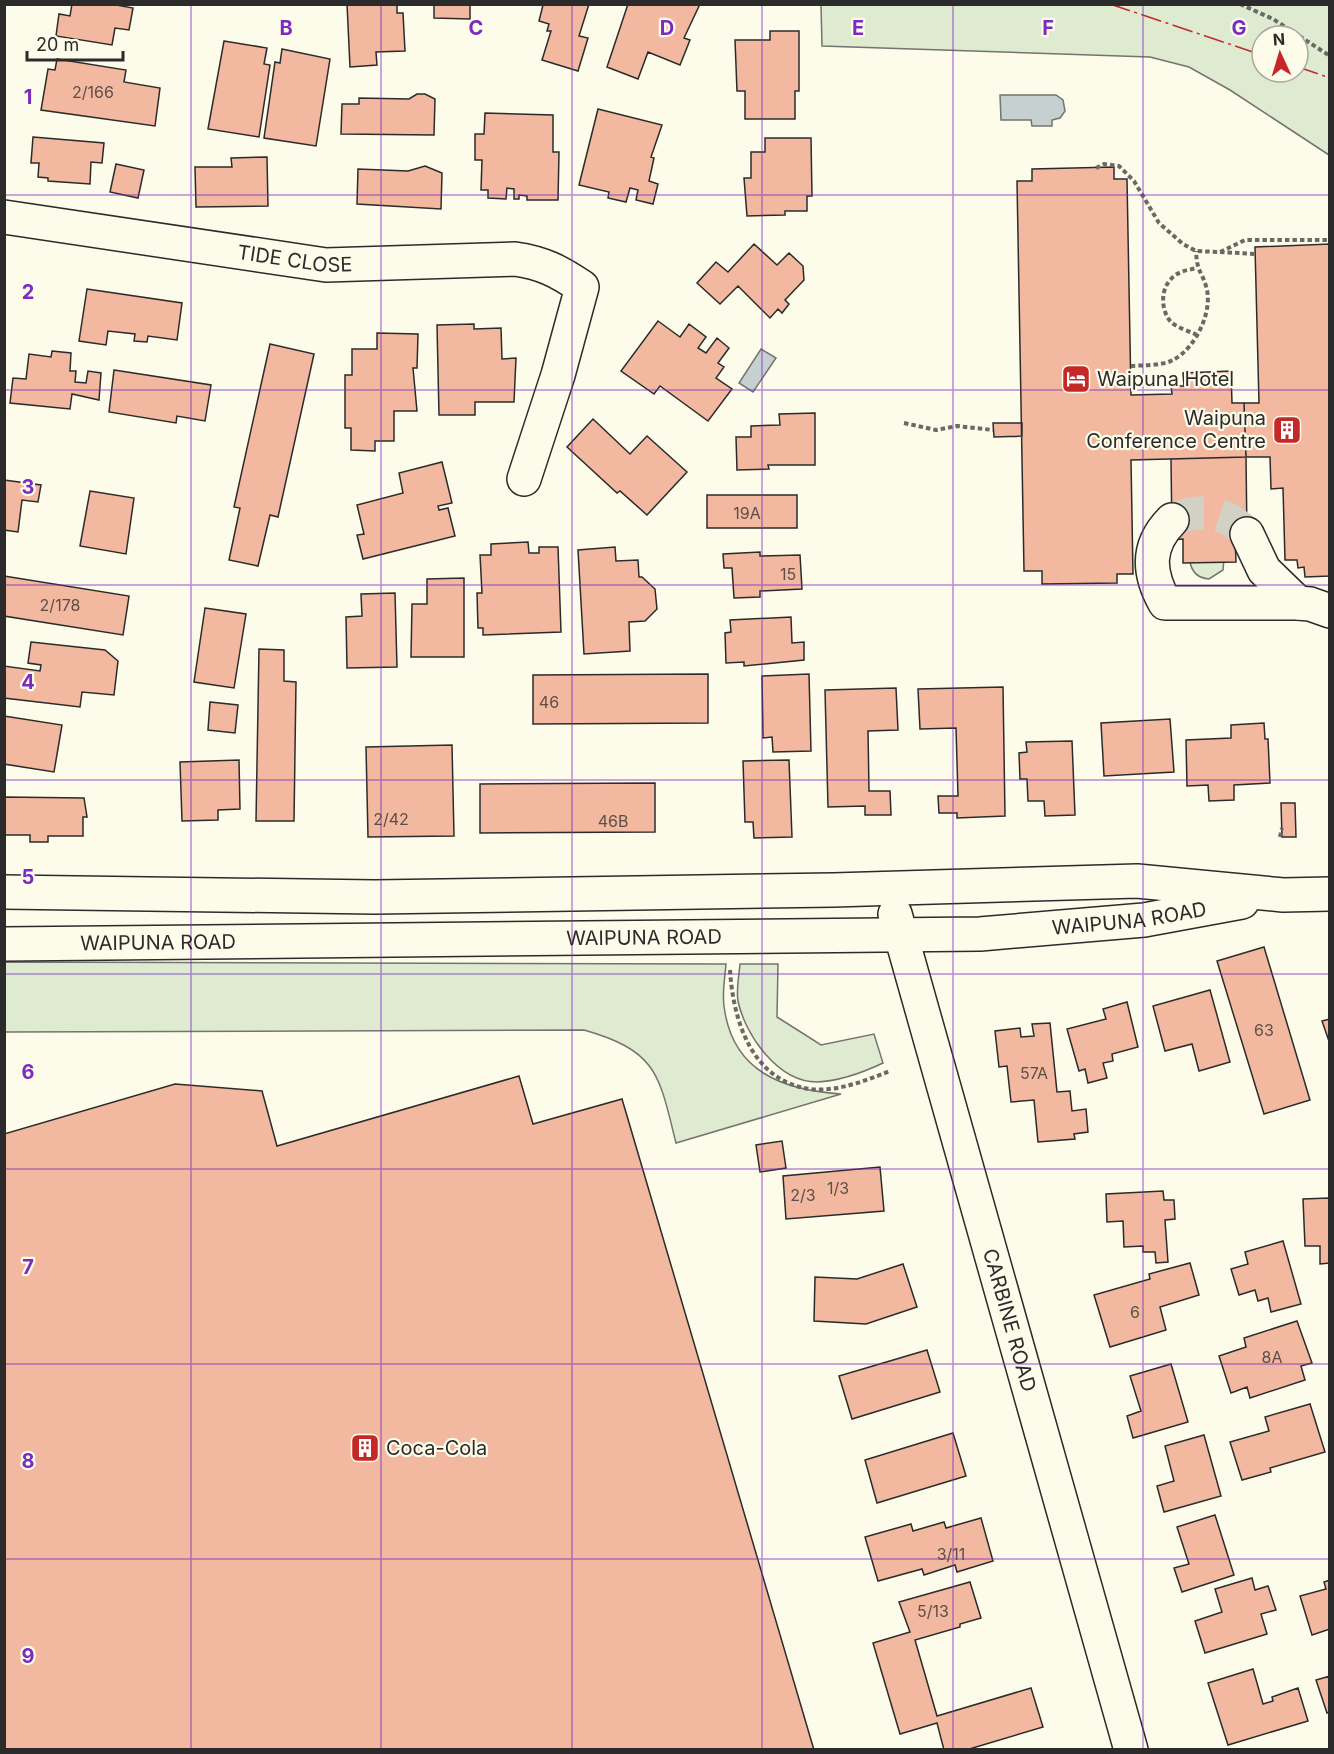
<svg xmlns="http://www.w3.org/2000/svg" width="1334" height="1754" viewBox="0 0 1334 1754" font-family="Inter,sans-serif">
  <rect width="100%" height="100%" fill="#fdfbea"/>
  <path fill="#deebd1" stroke="#74746e" stroke-width="1.5" fill-rule="evenodd" d="M821,5H1329V155L1230,90L1189,67L1150,57L822,46ZM1262,36H1298V72H1262Z
    M1224,559L1223,570L1209,579C1198,578 1192,573 1190,562Z
    M5,962L726,964C725,977 722,992 724,1006C732,1072 783,1090 841,1094L676,1143C659,1075 658,1051 584,1030L5,1032Z
    M740,964H778L777,1017L821,1045L874,1034L883,1063C864,1072 839,1081 817,1082C778,1082 745,1035 738,1001C736,990 739,976 740,964Z"/>
  <path fill="#c7d0d0" stroke="#74746e" stroke-width="1.5" d="M1000,95H1056L1063,100L1065,111L1060,118L1052,120V126H1032L1031,120H1001Z
    M761,349L776,358L753,392L739,383Z"/>
  <path fill="#f2b8a0" stroke="#2b2b2b" stroke-width="1.5" d="M72,4H111L133,8L129,30L115,28L112,45L56,36L59,14L70,16Z
    M347,4H397V13H403L405,51L376,52L377,65L350,67Z
    M434,4H470V19L434,18Z
    M540,4H589L579,36L588,38L578,71L542,60L551,31H547L549,24L539,21L543,5Z
    M628,4H700L684,38L690,40L680,65L648,52L638,79L607,67Z
    M770,31H799V91H795V119H745V91H737L735,40H770Z
    M224,41L267,48L264,64L270,65L259,137L208,129Z
    M282,49L330,59L316,146L264,138L275,62L280,63Z
    M57,59L126,70L124,82L160,88L155,126L41,110L48,69L55,70Z
    M417,94H425L435,99L434,135L341,134L342,104H359V98L409,99Z
    M598,109L662,125L651,157L654,158L649,181L658,184L653,204L636,200L638,190L630,188L626,202L608,198L609,192L579,185Z
    M485,113L553,115V152H559L558,200H527V196L519,195V199H514V189L507,188L506,199L488,198V190H481L482,160H475V134H484Z
    M33,137L104,143L102,163L91,162L90,184L48,181V178L38,177L39,163H31Z
    M765,138H811L812,196H807V211H785V215L747,216L744,178H751V152H765Z
    M267,157L268,206L196,207L195,167H232L231,158Z
    M116,164L144,170L138,198L110,192Z
    M425,166L442,173L441,209L357,204L358,169L408,171Z
    M1114,167V179H1127L1131,395L1172,394L1171,386H1184L1183,373L1231,371L1232,403H1244L1246,457L1131,460L1133,574H1117V583L1042,584V571H1024L1017,181H1032V169Z
    M754,244L777,265L789,253L803,266L804,280L785,300L789,304L782,313L778,309L770,318L738,286L720,304L697,283L716,262L728,272Z
    M1330,244V576L1305,577L1304,567L1298,568L1297,560H1285L1283,488L1271,489L1270,457H1246L1244,403H1259L1255,247Z
    M87,289L182,303L177,340L148,336L147,342L134,341L135,334L108,331L106,345L79,341Z
    M658,321L680,337L689,324L706,337L698,348L706,353L717,338L729,348L718,363L724,367L716,378L732,389L708,421L660,386L654,394L621,371Z
    M474,324V329L501,328L502,359L516,358L514,402H475V415H439L437,325Z
    M377,333L418,334L417,368H413L417,411H394V441H375V451L351,450V428H345V375H352V349H377Z
    M270,344L314,354L278,517L270,515L258,566L229,560L240,508L234,507Z
    M52,351L71,353L70,371H76L75,382L86,383L88,371L101,373L99,400L72,394L70,409L10,403L13,378L26,379L29,354L51,357Z
    M114,370L211,385L205,421L177,416L176,423L109,412Z
    M815,413V465H768L769,469L737,470L736,437H751V426L780,425L779,414Z
    M593,419L630,454L647,436L687,472L647,515L620,491L617,493L567,447Z
    M993,423H1022V436L994,437Z
    M1246,457L1247,537L1235,538L1236,562L1183,563V539L1172,540L1171,459Z
    M442,462L452,503L438,506L439,510L448,508L455,536L363,559L357,535L364,534L357,505L403,493L399,473Z
    M4,480L41,485L38,502L22,500L18,532L4,530Z
    M90,491L134,498L126,554L80,546Z
    M707,495H797V528H707Z
    M528,542L529,553H539V547H558L561,632L483,635V628H478L477,593H482L480,555H491V544Z
    M615,547L616,561L638,560L639,577H642L655,589L657,609L645,621L629,622L630,651L584,654L578,550Z
    M760,552V556L800,555L802,589L760,591V597L734,598L732,568H724L723,554Z
    M4,576L129,596L123,635L4,616Z
    M464,578V657H411L412,604H427V579Z
    M395,593L397,667L347,668L346,617L362,616L361,594Z
    M205,608L246,614L234,688L194,682Z
    M791,617L792,643L804,642V660L744,666V662L726,663L725,633L731,632L730,620Z
    M31,642L105,650L118,661L114,695L82,692L80,707L4,698V666L40,671L41,665L28,663Z
    M259,649L284,650V681L296,682L294,821H256Z
    M708,674V723L533,724V675Z
    M809,674L811,751L773,752L772,737L763,738L762,676Z
    M1003,687L1005,816L957,818V813H939L938,796H958L956,728L920,729L918,689Z
    M896,688L898,730L868,731L869,791H890L891,815H865V806L828,807L825,690Z
    M210,702L238,705L235,733L208,730Z
    M4,716L62,725L54,772L4,764Z
    M1170,719L1174,772L1104,776L1101,723Z
    M1264,723L1265,739H1268L1270,783L1234,785V800L1209,801L1208,785L1187,786L1186,740L1231,738V725Z
    M1072,741L1075,815L1045,816L1044,801H1028L1027,779H1020L1019,753L1027,752L1026,742Z
    M452,745L454,836L368,837L366,747Z
    M239,760L240,809L218,810V820L182,821L180,762Z
    M789,760L792,837L754,838L753,822H745L743,761Z
    M655,783V832L480,833V784Z
    M4,797L84,798L87,817H83V836H48V842H30V835H4Z
    M1281,803H1295L1296,837H1282Z
    M1264,947L1310,1100L1264,1114L1217,961Z
    M1210,990L1230,1062L1199,1071L1192,1044L1165,1051L1153,1006Z
    M1127,1002L1138,1047L1112,1054L1113,1061L1103,1063L1107,1078L1088,1083L1085,1069L1079,1071L1067,1029L1106,1019L1103,1009Z
    M1330,1019V1044L1322,1021Z
    M1050,1023L1057,1092L1070,1091L1072,1111L1086,1109L1088,1132L1074,1134L1075,1139L1038,1142L1034,1100L1011,1102L1007,1066L999,1067L995,1031L1020,1028L1021,1037L1034,1036L1032,1024Z
    M519,1076L533,1124L622,1099L814,1750H4V1134L175,1084L262,1091L277,1146Z
    M782,1141L786,1168L760,1172L756,1145Z
    M880,1167L884,1211L786,1219L783,1176Z
    M1163,1191L1164,1200H1174L1175,1219L1165,1220L1168,1262L1156,1263L1155,1252H1143V1246L1124,1247L1123,1221L1107,1222L1106,1194Z
    M1329,1198L1330,1263L1320,1264V1246H1305L1303,1199Z
    M1283,1241L1301,1304L1271,1312L1268,1298L1258,1301L1255,1290L1239,1295L1231,1269L1248,1264L1245,1252Z
    M1190,1263L1199,1295L1160,1307L1166,1330L1110,1347L1094,1295L1150,1279L1149,1274Z
    M903,1264L917,1307L866,1324L814,1321L815,1277L857,1279Z
    M1297,1321L1312,1363L1301,1366L1305,1380L1250,1398L1247,1387L1231,1393L1219,1356L1246,1347L1244,1338Z
    M927,1350L940,1392L852,1419L839,1376Z
    M1171,1364L1188,1422L1133,1438L1127,1416L1141,1411L1130,1376Z
    M1310,1404L1325,1452L1270,1468L1271,1472L1242,1480L1230,1442L1269,1431L1265,1417Z
    M953,1433L966,1476L877,1503L865,1460Z
    M1204,1435L1221,1496L1164,1512L1157,1486L1174,1481L1165,1446Z
    M1215,1515L1234,1575L1182,1592L1174,1568L1189,1564L1177,1527Z
    M981,1518L993,1561L957,1572L955,1565L924,1575L922,1569L878,1581L865,1537L911,1524L913,1531L944,1522L946,1528Z
    M1252,1578L1255,1590L1268,1586L1276,1610L1261,1614L1267,1634L1205,1653L1195,1621L1222,1612L1215,1589Z
    M1330,1580V1629L1312,1635L1300,1596L1326,1589L1324,1582Z
    M970,1582L981,1618L960,1624V1627L915,1640L937,1716L1031,1688L1043,1727L966,1750H944L937,1723L900,1734L873,1643L910,1632L899,1602Z
    M1253,1669L1263,1704L1273,1701L1272,1697L1298,1688L1308,1721L1228,1745L1208,1683Z
    M1330,1676V1712L1327,1713L1316,1680Z"/>
  <g fill="none" stroke-linecap="round" stroke-linejoin="round">
    <path stroke="#d3d1c4" stroke-width="33" stroke-dasharray="33 16" stroke-linecap="butt" d="M1172,520C1201,508 1225,510 1247,534"/>
    <g stroke="#2b2b2b" stroke-width="36">
      <g id="minor">
        <path id="s1" d="M4,217L326,265L515,259C543,263 558,271 582,287L558,375L524,479"/>
        <path d="M1172,520C1146,546 1148,573 1165,603H1298L1310,604L1330,611"/>
        <path d="M1247,534L1264,570L1298,603"/>
      </g>
    </g>
    <g stroke="#2b2b2b" stroke-width="36">
      <g id="major">
        <path d="M4,892L375,897L833,890L1137,881L1283,895L1330,894"/>
        <path id="s2" d="M895,914L1131,1750"/>
        <path id="s3" d="M4,944L980,934L1144,920L1242,902"/>
      </g>
    </g>
    <path stroke="#6a6964" stroke-width="4" stroke-dasharray="4.5 3" stroke-linecap="butt" d="M1240,4L1273,19L1330,56
      M1096,168L1104,164L1119,166L1134,181L1159,223L1183,244L1196,251L1220,252L1245,240H1330
      M1220,252L1255,254
      M1197,335C1189,331 1178,328 1171,322C1161,311 1160,290 1171,279C1178,271 1188,270 1197,268
      M1131,366C1143,365 1162,366 1173,360C1195,349 1214,311 1206,286C1201,270 1197,272 1196,251
      M904,423L936,430L957,426L993,430
      M1280,837L1282,828
      M730,970C733,1019 751,1081 810,1089C837,1092 865,1081 890,1071"/>
    <use href="#minor" stroke="#fdfbea" stroke-width="33"/>
    <use href="#major" stroke="#fdfbea" stroke-width="33"/>
    <path stroke="#c62828" stroke-width="1.5" stroke-dasharray="21 4.5 3 4.5" stroke-linecap="butt" d="M1110,4L1262,55
      M1298,67L1330,78"/>
  </g>
  <path fill="none" stroke="#7b2cbf" stroke-width="1.5" stroke-opacity="0.55" d="M191,4V1750M381,4V1750M572,4V1750M762,4V1750M953,4V1750M1143,4V1750M4,195H1330M4,390H1330M4,585H1330M4,780H1330M4,974H1330M4,1169H1330M4,1364H1330M4,1559H1330"/>
  <defs>
    <g id="hotel-square" transform="scale(1.5)"><rect x="-9" y="-9" width="18" height="18" rx="4" fill="#c62828" stroke="#fdfbea"/><path d="M-6-4.5h1.5V1H6V5H4.5V3h-9V5H-6ZM-4 0a1.8 1.8 0 1 1 3.6 0ZM.5 0V-2.5h3Q6-2.5 6 0Z" fill="#fff"/></g>
    <g id="building-square" transform="scale(1.5)"><rect x="-9" y="-9" width="18" height="18" rx="4" fill="#c62828" stroke="#fdfbea"/><path d="M-4-6H4V6H1V3H-1V6H-4ZM-2.5-4.3h1.7v1.8h-1.7ZM.8-4.3h1.7v1.8H.8ZM-2.5-1h1.7V.8h-1.7ZM.8-1h1.7V.8H.8Z" fill="#fff"/></g>
  </defs>
  <g fill-rule="evenodd">
    <use href="#hotel-square" x="1076" y="379"/>
    <use href="#building-square" x="1287" y="430"/>
    <use href="#building-square" x="365" y="1448"/>
  </g>
  <g text-anchor="middle" stroke-width="4.5" stroke-linejoin="round" paint-order="stroke">
    <g font-size="16" fill="#5d4e48">
      <text x="93" y="98">2/166</text>
      <text x="747" y="519">19A</text>
      <text x="788" y="580">15</text>
      <text x="60" y="611">2/178</text>
      <text x="549" y="708">46</text>
      <text x="391" y="825">2/42</text>
      <text x="613" y="827">46B</text>
      <text x="1264" y="1036">63</text>
      <text x="1034" y="1079">57A</text>
      <text x="838" y="1194">1/3</text>
      <text x="803" y="1201">2/3</text>
      <text x="1135" y="1318">6</text>
      <text x="1272" y="1363">8A</text>
      <text x="951" y="1560">3/11</text>
      <text x="933" y="1617">5/13</text>
    </g>
    <g font-size="20" fill="#2b2b2b" stroke="#fdfbea">
      <text dy="7" stroke="none"><textPath href="#s1" startOffset="294">TIDE CLOSE</textPath></text>
      <text dy="7" stroke="none"><textPath href="#s3" startOffset="1126">WAIPUNA ROAD</textPath></text>
      <text dy="7" stroke="none"><textPath href="#s3" startOffset="640">WAIPUNA ROAD</textPath></text>
      <text dy="7" stroke="none"><textPath href="#s3" startOffset="154">WAIPUNA ROAD</textPath></text>
      <text dy="7" stroke="none"><textPath href="#s2" startOffset="422">CARBINE ROAD</textPath></text>
    </g>
    <g font-size="20" fill="#2b2b2b" stroke="#fdfbea" text-anchor="start">
      <text x="1097" y="386">Waipuna Hotel</text>
      <text x="1266" y="425" text-anchor="end">Waipuna<tspan x="1266" dy="23">Conference Centre</tspan></text>
      <text x="386" y="1455">Coca-Cola</text>
    </g>
  </g>
  <g font-size="20" text-anchor="middle" font-weight="bold" fill="#7b2cbf" stroke="#fdfbea" stroke-width="4.5" stroke-linejoin="round" paint-order="stroke">
    <text x="286" y="35">B</text>
    <text x="476" y="35">C</text>
    <text x="667" y="35">D</text>
    <text x="858" y="35">E</text>
    <text x="1048" y="35">F</text>
    <text x="1239" y="35">G</text>
    <text x="28" y="104">1</text>
    <text x="28" y="299">2</text>
    <text x="28" y="494">3</text>
    <text x="28" y="689">4</text>
    <text x="28" y="884">5</text>
    <text x="28" y="1079">6</text>
    <text x="28" y="1274">7</text>
    <text x="28" y="1468">8</text>
    <text x="28" y="1663">9</text>
  </g>
  <rect width="1334" height="1754" fill="none" stroke="#2b2b2b" stroke-width="12"/>
  <g transform="translate(1280 54) rotate(356)"><circle r="28" fill="#fdfbea" stroke="#a9a89e" stroke-width="1.5"/>
  <path d="M0-4.5L10 22L0 15L-10 22Z" fill="#c62828"/>
  <text y="-9" font-size="16" font-weight="bold" text-anchor="middle" fill="#2b2b2b">N</text>
  </g>
  <path d="M27 51v9h96v-9" fill="none" stroke="#2b2b2b" stroke-width="3"/>
  <text x="36" y="51" font-size="18" fill="#2b2b2b" stroke="#fdfbea" stroke-width="4.5" paint-order="stroke">20 m</text>
</svg>
